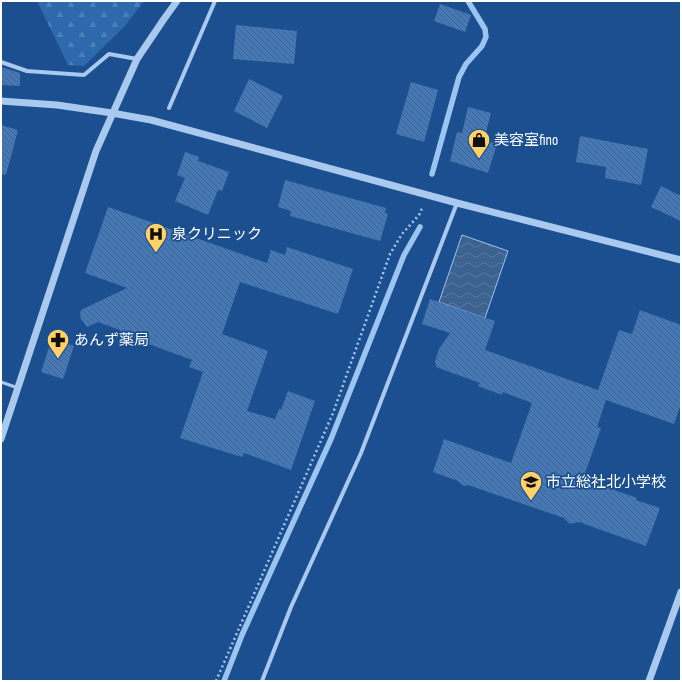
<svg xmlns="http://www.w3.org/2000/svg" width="682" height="682" viewBox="0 0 682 682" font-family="'Sofia Sans Condensed','Noto Sans JP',sans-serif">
  <defs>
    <pattern id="forest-firs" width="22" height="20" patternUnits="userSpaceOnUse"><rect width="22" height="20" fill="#2e69ad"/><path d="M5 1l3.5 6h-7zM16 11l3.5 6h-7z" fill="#4d80b9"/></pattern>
    <pattern id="water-waves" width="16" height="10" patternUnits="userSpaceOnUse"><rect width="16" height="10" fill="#3c6290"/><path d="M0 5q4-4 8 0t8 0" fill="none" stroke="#597aa1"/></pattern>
    <pattern id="building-back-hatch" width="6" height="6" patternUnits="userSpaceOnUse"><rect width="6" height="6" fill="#4478b7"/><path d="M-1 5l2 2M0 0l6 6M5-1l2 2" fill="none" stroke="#486282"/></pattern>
  </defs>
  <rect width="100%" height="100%" fill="#1b4f8f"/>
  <path fill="url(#forest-firs)" d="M37,1H144L125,26L84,66L68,65Z"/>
  <path fill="url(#water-waves)" stroke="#9cc4f0" d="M462,235L508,251L485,318L439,302Z"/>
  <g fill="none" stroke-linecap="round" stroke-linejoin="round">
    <path stroke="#9cc4f0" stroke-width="5.5" d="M432,174L459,77L466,64L482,46L486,37L485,29L468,1
      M224,681L242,635L331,439L404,255L420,227"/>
  </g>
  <path fill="url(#building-back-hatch)" d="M440,4L471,15L465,32L434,21Z
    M236,25L297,31L294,64L233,59Z
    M1,67L20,73V86L1,85Z
    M249,79L283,96L267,128L234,111Z
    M411,82L438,90L424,142L396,134Z
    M468,107L491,113L484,140L497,144L488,173L450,161L457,132L462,133Z
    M1,125L18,130L6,175L1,174Z
    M580,136L648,149L641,185L605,178L606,167L576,162Z
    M185,152L199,157L198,161L229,172L222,191L218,190L208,215L175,201L185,178L177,175Z
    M285,180L386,208L385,213L388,214L380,241L290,216L291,211L278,207Z
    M661,186L681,196V221L651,207Z
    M108,207L267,263L271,250L285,255L287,247L353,269L338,314L240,282L222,334L268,351L247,411L275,419L279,409L281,410L288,391L315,401L291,470L244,453L242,457L180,438L203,372L189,367L192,360L119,333L120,330L98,322L87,327L81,319L80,314L81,310L127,288L85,273Z
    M430,299L495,321L485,350L598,390L619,330L632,334L640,310L681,325V404L674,424L606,400L597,427L601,428L583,479L637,498L636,500L660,508L646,546L579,522L570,524L564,518L468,485L464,486L461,484L458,481L433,472L444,439L511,463L532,403L503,392L502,395L478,386L480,383L436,367L435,361L439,349L450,333L422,324Z
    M52,338L74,346L63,379L41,372Z"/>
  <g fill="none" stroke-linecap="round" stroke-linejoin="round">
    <path stroke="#a9c9ee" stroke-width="2.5" stroke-dasharray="2 3" stroke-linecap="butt" d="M216,681L333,413L390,254L402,234L419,215L423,206"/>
    <path stroke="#a9c9ee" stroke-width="3" d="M1,382L18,388"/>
    <path stroke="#a9c9ee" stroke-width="4" d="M1,62L27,71L84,75L109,54L137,59
      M169,108L215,1
      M262,681L291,607L361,453L457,203"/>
    <path stroke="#a9c9ee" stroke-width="7" d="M1,101L57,105L112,113L151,120L457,203L681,260
      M1,439L96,151L137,59L164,19L177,1
      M649,681L681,592"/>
  </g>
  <defs>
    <g id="shop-pin" transform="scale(1.15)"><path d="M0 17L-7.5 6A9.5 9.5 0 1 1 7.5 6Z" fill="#ffd166" stroke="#1b4f8f"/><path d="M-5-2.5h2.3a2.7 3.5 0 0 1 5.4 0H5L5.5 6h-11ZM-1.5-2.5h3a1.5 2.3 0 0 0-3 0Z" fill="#111"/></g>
    <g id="hospital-pin" transform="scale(1.15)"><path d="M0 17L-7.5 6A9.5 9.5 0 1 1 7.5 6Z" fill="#ffd166" stroke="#1b4f8f"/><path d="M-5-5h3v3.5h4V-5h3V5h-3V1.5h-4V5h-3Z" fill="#111"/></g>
    <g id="pharmacy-pin" transform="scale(1.15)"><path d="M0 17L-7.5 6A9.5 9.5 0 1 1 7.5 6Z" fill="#ffd166" stroke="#1b4f8f"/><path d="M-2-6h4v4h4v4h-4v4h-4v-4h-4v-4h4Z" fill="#111"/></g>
    <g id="school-pin" transform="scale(1.15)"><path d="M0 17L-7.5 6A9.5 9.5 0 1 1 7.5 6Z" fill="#ffd166" stroke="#1b4f8f"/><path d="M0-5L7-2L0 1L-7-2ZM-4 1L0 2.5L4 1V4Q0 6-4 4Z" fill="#111"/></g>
  </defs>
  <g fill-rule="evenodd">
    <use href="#shop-pin" x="479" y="140"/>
    <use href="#hospital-pin" x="156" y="234"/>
    <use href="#pharmacy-pin" x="58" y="340"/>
    <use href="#school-pin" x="531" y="482"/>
  </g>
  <g text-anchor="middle" stroke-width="3.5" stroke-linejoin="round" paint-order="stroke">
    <g font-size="15" fill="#fff" stroke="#1b4f8f" text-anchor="start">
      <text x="494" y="145">美容室fino</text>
      <text x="172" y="239">泉クリニック</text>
      <text x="74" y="345">あんず薬局</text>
      <text x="546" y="487">市立総社北小学校</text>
    </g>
  </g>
  <rect width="682" height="682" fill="none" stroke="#ffffff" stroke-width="4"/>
</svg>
